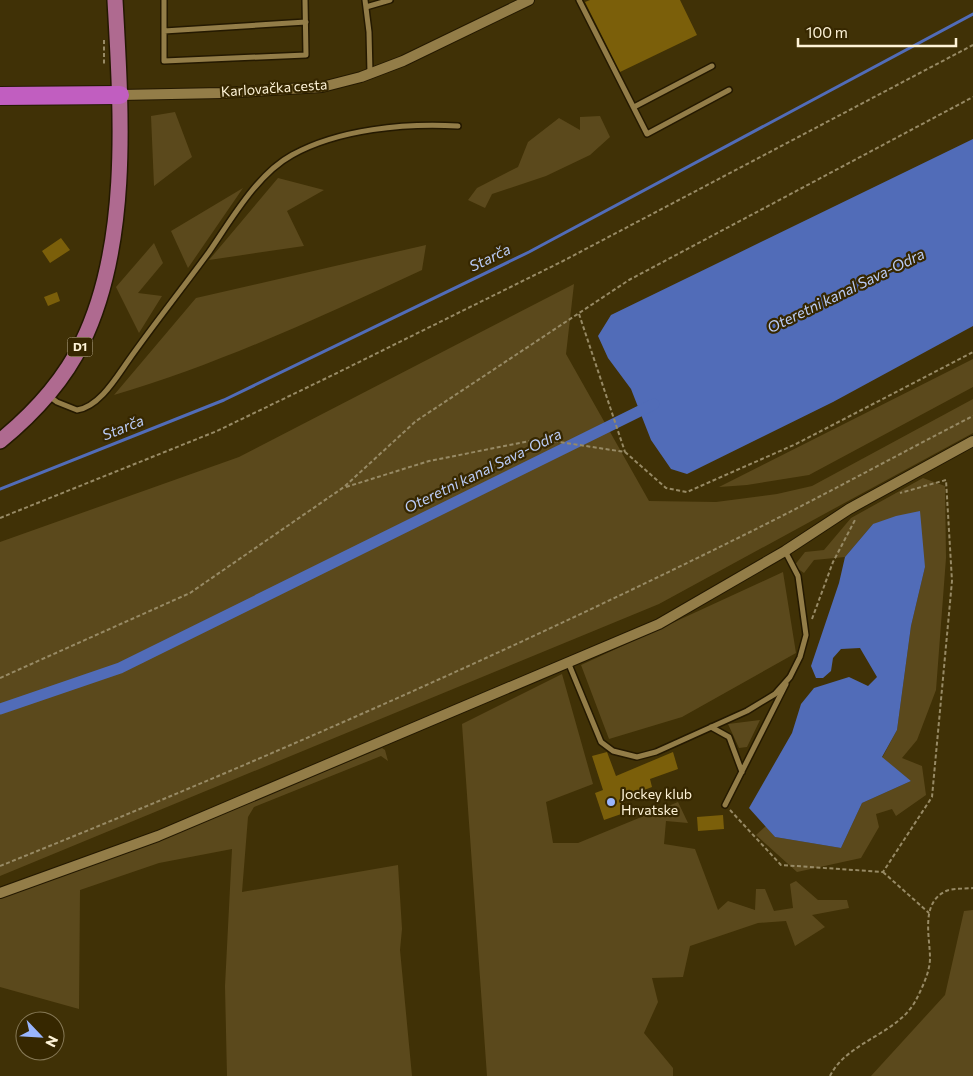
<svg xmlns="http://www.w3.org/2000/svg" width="973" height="1076" viewBox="0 0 973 1076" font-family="Commissioner,sans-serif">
  <rect width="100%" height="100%" fill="#403106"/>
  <path fill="#5b491c" d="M175,112L192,157L154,186L151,116Z
    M600,116L610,137L590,155L546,176L492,194L485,208L468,200L477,188L518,167L528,142L559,118L580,130V117Z
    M278,178L324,190L287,211L304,246L209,260Z
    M243,188L188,268L171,231Z
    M154,243L163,263L138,293L162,296L139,333L116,287Z
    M426,245L422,270C322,316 220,364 114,395L196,298Z
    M574,284L566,354L649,501L716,502L777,494L812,486L973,399V433L659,604L0,876V542L239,457Z
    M973,359V387L809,475L747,485L719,487Z
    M923,478L945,486L946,558L936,690L917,740L902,758L922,766L926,795L896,816L892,809L876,814L879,827L861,858L797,872L756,835L766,826L775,837L841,848L862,803L911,781L882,758L897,730L911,626L925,567L873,524L845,557L814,560L804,573L794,566L805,552L824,550L851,518Z
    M783,572L796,653L682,717L609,739L581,665Z
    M562,674L593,784L546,802L553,843H578L678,802L688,823L666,821L664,844L695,849L718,910L728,901L755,910L756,889H765L774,911L793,908L790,884L796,881L818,900H847L849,908L812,915L825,927L795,946L786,921L758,923L690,946L683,977L652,978L658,1002L644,1033L673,1068V1076H487L462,724Z
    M760,720L747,747L739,748L728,724Z
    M382,748L385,750L388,761L381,756L254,807L248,817L242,892L398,865L402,929L400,950L412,1076H227L225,986L232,849L159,863L80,890L79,1009L0,987V899L236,808Z
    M973,910V1076H871L945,995L964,911Z"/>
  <path fill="#516cb8" d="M973,139V326L833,402L687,474L671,469L651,440L631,389L608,358L598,336L611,315Z
    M920,511L925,567L911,626L897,730L882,757L911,781L862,803L841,848L775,837L749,808L792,733L801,704L814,688L849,677L868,686L877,677L860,648L841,649L833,658L831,671L823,678H816L811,666L839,583L845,557L873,524L896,516Z"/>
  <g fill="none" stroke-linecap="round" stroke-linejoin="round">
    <path stroke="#516cb8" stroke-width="3" d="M0,489L224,400L529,252L973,14"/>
    <path stroke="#516cb8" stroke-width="11" d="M0,709L120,668L654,404"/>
  </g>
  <path fill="#7b5f0a" d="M590,0H680L697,35L620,72L585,2Z
    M61,238L70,250L50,263L42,251Z
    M57,292L60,301L48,306L44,297Z
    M607,752L616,776L673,752L678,769L650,779L652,787L623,798L627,812L604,820L595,793L603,790L592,756Z
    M723,815L724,829L698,831L697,817Z"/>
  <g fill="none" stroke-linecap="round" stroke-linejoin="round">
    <g stroke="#241900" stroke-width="8">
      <path id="service" d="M164,0V61L306,55L305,0
        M365,0L369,32L370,73
        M579,0L647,134L729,90
        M366,7L390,0
        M164,31L306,22
        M634,107L712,66
        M49,396L57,402L77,410C99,407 116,378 128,361C154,324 182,289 209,252C231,220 257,174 292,155C339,129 405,123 458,126
        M568,662L601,742L613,751L637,757L656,752L747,711L775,694L790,677L800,657L806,635L798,576L785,551
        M711,727L729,737L742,772
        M725,805L786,684"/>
    </g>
    <g stroke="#241900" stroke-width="12">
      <path id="minor" d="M120,95L222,93L322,87L361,77L403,61L529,0
        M0,893L158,836L659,624L785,551L849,509L973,441"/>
    </g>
    <g stroke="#241900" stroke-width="18">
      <path id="primary" d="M0,441C33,414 63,382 82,343C131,243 121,109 115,0"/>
    </g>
    <g stroke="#241900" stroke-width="20">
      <path id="motorway" d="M0,96L120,95"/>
    </g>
    <path stroke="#978a65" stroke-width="2" stroke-dasharray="4 2.5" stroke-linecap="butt" d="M104,40V64
      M579,314L625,452
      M346,487L429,461L540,439L625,452L666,488L687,492L796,444L973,352
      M0,518L217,431L337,373L563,261L973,45
      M812,619L833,562L856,518
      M0,678L190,593L344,487L416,421L629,280L973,97
      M730,810L781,865L883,872L932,797L952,581L946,480L900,493
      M0,866C252,765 500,656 744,535C821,497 897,455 973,416
      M883,872L929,913
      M830,1076C847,1041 900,1034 917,998C923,986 930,971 930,958C930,937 920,903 946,891C953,888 965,889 973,888"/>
    <use href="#service" stroke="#937d48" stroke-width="5"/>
    <use href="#minor" stroke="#937d48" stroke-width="10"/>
    <use href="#primary" stroke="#af6a90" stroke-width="15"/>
    <use href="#motorway" stroke="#c15ec0" stroke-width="18"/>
  </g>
  <circle fill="#99b5fd" stroke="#362700" stroke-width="2" cx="611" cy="802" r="5"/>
  <g text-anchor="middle" stroke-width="4.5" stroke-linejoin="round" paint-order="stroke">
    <rect fill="#362700" stroke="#c2b696" stroke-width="1" x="67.5" y="337.5" width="25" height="19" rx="4"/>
    <g font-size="12" font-weight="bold" fill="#fef3d7">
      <text x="80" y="351">D1</text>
    </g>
    <g font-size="14" fill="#fef3d7" stroke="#362700">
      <text transform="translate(274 88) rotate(-4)" y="5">Karlovačka cesta</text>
    </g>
    <g font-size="14" fill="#fef3d7" stroke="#362700" text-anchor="start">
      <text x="621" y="799">Jockey klub<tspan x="621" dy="16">Hrvatske</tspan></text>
    </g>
    <g font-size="15" font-style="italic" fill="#bbccf6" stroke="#362700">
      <text transform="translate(490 258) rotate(-26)" y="5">Starča</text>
      <text transform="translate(846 291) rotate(-26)" y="5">Oteretni kanal Sava-Odra</text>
      <text transform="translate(123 428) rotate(-22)" y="5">Starča</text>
      <text transform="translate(483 471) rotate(-26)" y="5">Oteretni kanal Sava-Odra</text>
    </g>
  </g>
  <g transform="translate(40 1036) rotate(115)"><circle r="24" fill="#362700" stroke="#867956"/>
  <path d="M0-4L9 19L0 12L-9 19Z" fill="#99b5fd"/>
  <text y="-8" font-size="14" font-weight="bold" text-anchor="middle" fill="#fef3d7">N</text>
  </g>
  <path d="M798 38v8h158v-8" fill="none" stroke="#fef3d7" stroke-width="2.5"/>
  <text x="806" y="38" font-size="15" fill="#fef3d7" stroke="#362700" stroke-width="4" paint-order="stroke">100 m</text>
</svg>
